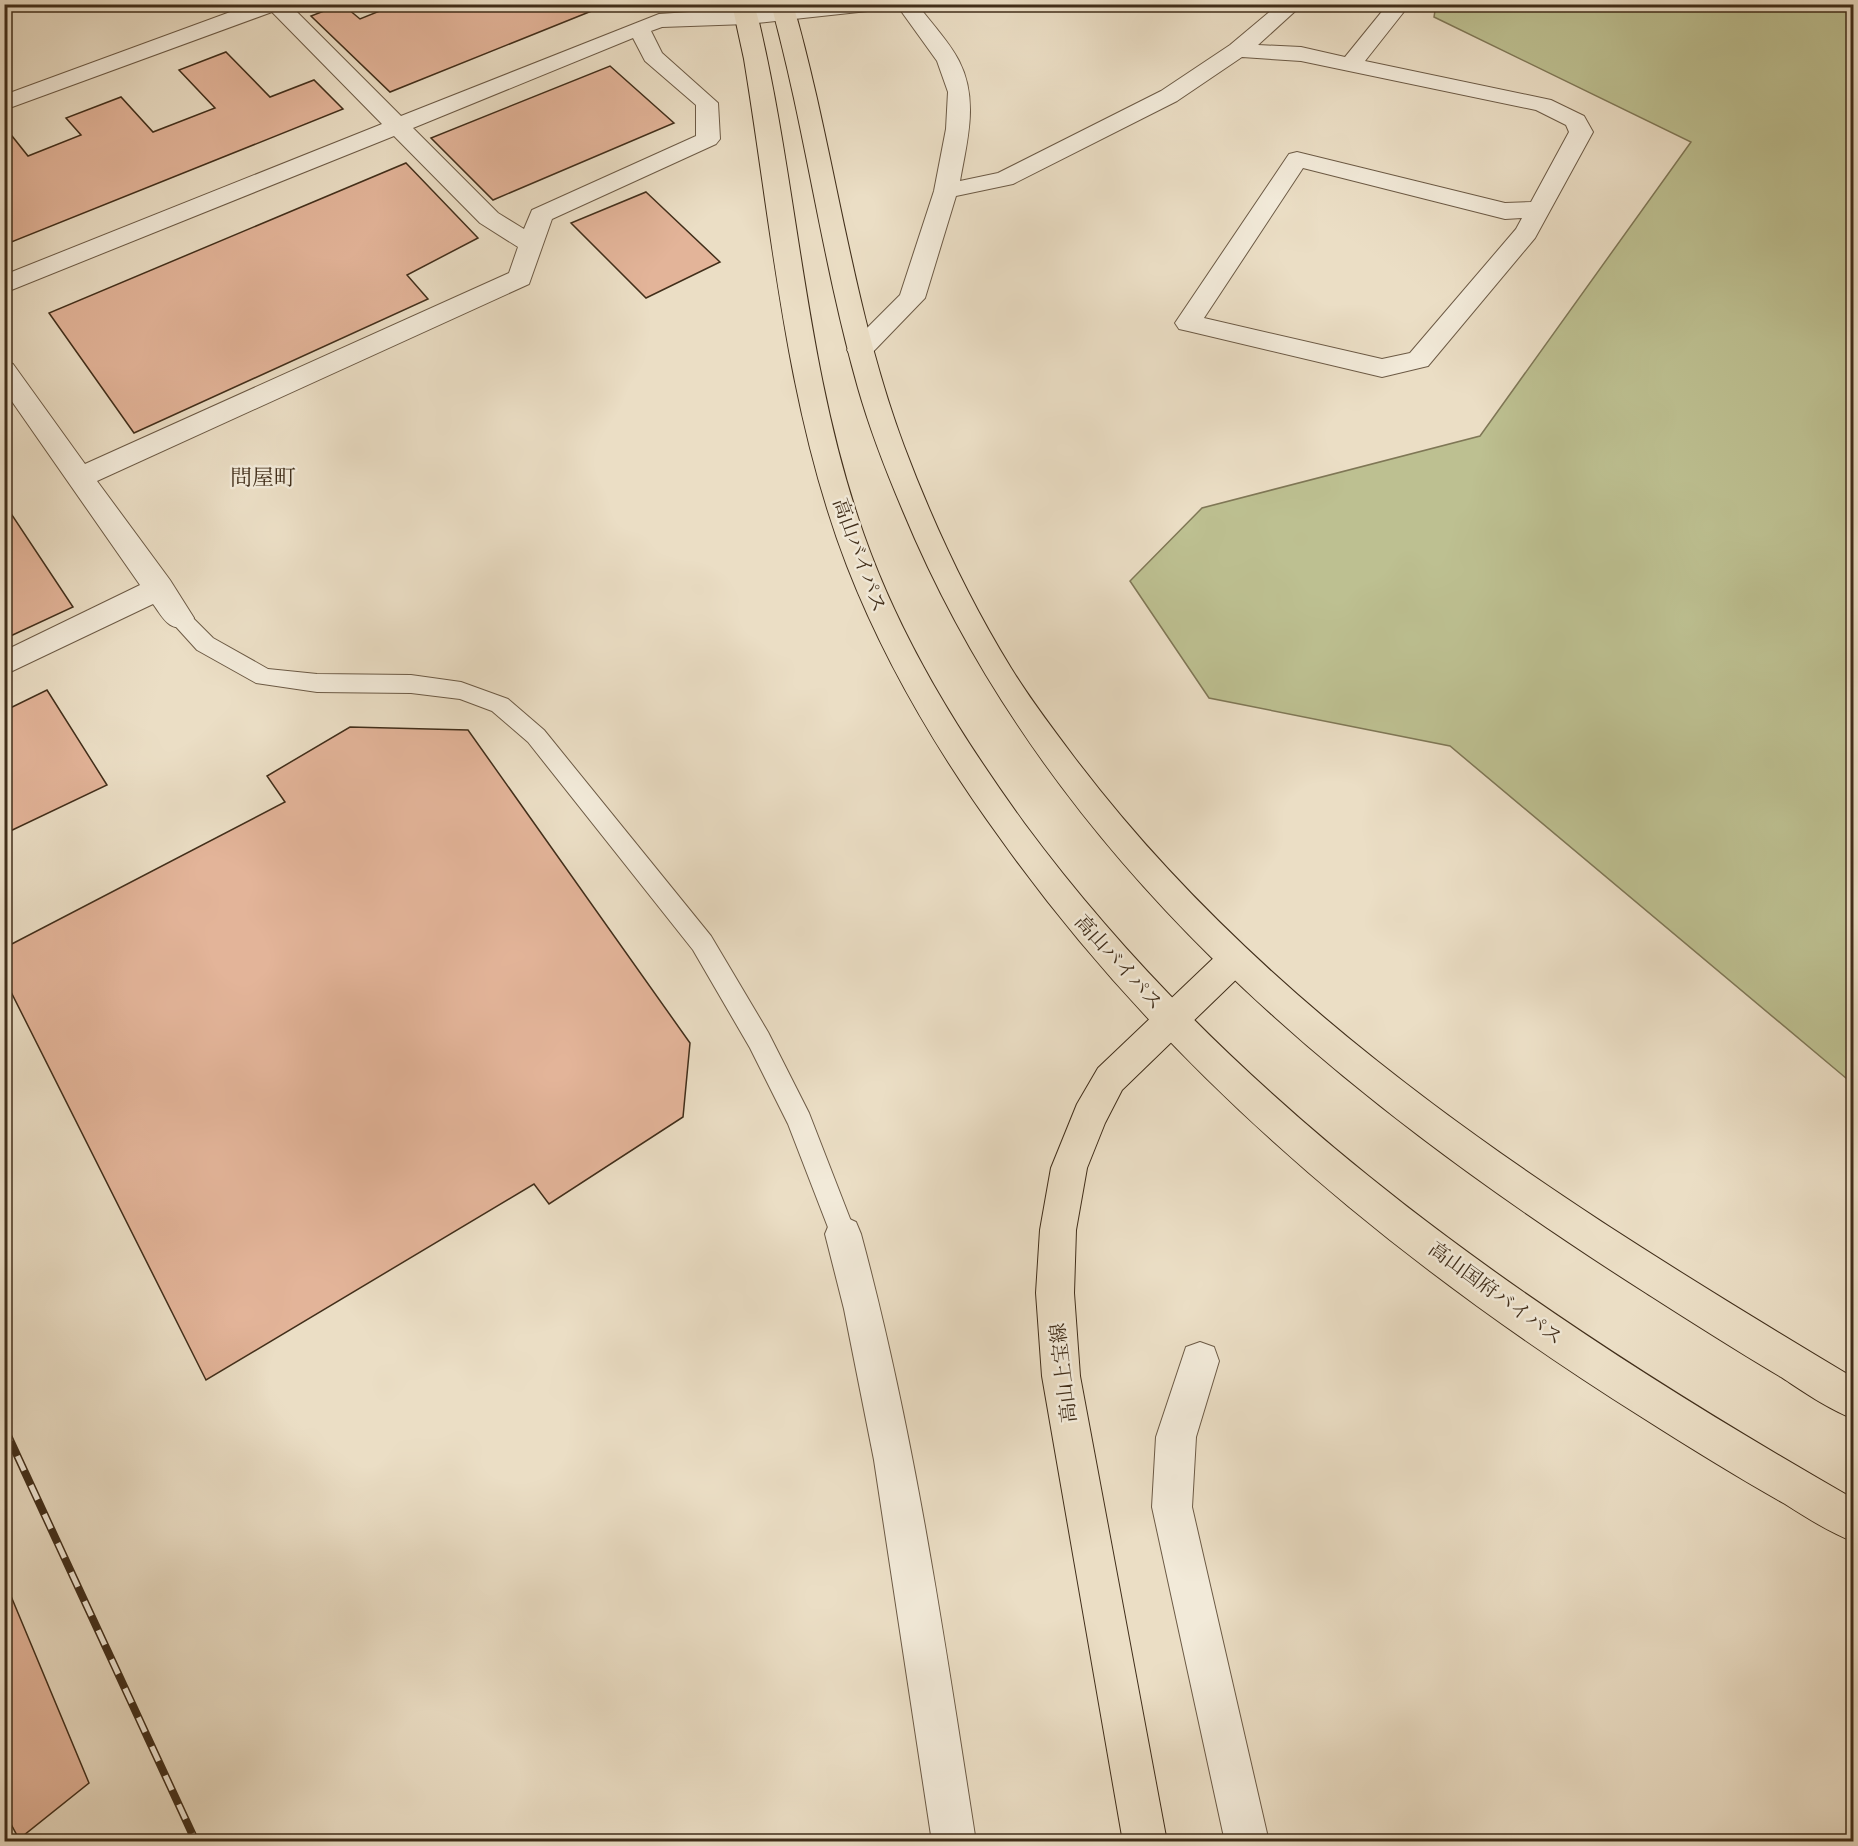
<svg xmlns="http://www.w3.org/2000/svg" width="1858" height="1846" viewBox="0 0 1858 1846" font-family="'Libre Bodoni','Noto Serif JP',serif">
  <rect width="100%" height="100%" fill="#ebdec5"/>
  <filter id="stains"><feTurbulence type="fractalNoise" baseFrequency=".00333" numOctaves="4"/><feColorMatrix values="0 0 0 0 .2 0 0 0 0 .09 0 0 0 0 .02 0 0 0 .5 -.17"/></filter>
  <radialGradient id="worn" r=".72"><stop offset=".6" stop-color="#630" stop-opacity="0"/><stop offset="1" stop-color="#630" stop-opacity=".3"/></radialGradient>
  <path fill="#bdc091" stroke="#7f7756" stroke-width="1.5" d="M1436,5H1853V1084L1450,746L1209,698L1130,581L1202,508L1480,436L1691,142L1434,17Z"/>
  <path fill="#e3b499" stroke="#412e1a" stroke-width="1.5" d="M342,4L360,19L397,4H430L436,10L451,4H609L390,92L311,16Z
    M226,52L270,97L314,80L343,109L4,245V126L28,156L81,135L66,118L121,97L153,132L215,108L179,70Z
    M610,66L674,123L493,200L431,138Z
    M406,163L478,238L407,275L428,299L134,433L49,313Z
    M646,192L720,262L646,298L571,223Z
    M4,503L73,607L4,639Z
    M47,690L107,785L4,834V711Z
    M350,727L468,730L690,1043L683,1117L549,1204L534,1184L206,1380L4,978V948L285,802L267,776Z
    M8,1589L89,1783L19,1839L4,1811V1592Z"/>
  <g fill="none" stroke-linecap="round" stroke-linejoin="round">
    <g stroke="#6c5a45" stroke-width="2">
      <path id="lane" d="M179,610L187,612L213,638L268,669L317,674L411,675L461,682L508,699L544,730L711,936L768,1032L809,1113L856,1234L852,1243L843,1247L834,1243L788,1124L750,1048L693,950L528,742L492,711L460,699L411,693L317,692L256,683L197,650L168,618L171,612Z"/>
    </g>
    <g stroke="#6c5a45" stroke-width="2">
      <path id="street" d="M252,4H289L401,116L659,14L807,4H887L885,9L877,10L747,24L662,27L651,31L662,53L718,103L720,139L716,144L552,219L529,284L97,481L170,580L194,618L189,626C169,632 164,619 153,604L4,675V651L140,585L4,390V361L13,364L85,464L509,273L518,247L480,223L394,136L4,293V275L382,124L272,12L4,110V95ZM633,38L645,61L696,105V136L532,210L524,229L498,213L413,128Z
        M896,4H917C931,23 949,41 959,61C979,100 967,141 960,181L998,173L1161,91L1230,45L1279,4H1303L1258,45L1301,47L1345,57L1388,4H1410L1365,61L1551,100L1584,116L1593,132L1535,238L1428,366L1382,377L1188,331L1179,329L1175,323L1289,154L1297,152L1505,203L1531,202L1569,132L1566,125L1536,110L1301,61L1242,57L1177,101L1013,184L956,196L925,298L869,356L860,359L851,356L847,350L851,344L900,295L934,191L946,129L948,92L937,61ZM1303,168L1505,219L1522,218L1516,229L1410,353L1382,359L1204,318Z
        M843,1216L856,1222L861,1234C915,1434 944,1637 976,1842H932L874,1460L844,1309L825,1234L830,1222Z
        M1200,1342L1214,1347L1219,1361L1196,1437L1192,1507L1269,1842H1225L1152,1507L1156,1437L1186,1347Z"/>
    </g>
    <g stroke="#412e1a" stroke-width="2">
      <path id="primary" d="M1234,945L1246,950L1251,960L1246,970L1122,1090L1105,1123L1087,1168L1076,1230L1074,1293L1080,1376L1167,1842H1123L1042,1376L1036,1293L1040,1230L1051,1168L1077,1104L1098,1068L1222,950Z"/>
    </g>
    <g stroke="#412e1a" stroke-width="2">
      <path id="highway" d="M732,4H754L759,22C799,192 805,369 864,535C901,640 959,733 1024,823C1239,1114 1543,1321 1854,1499V1542C1829,1532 1807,1518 1785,1504C1737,1477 1690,1448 1643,1418C1398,1264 1169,1075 1000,838C939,754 885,664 847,566C785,405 772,228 744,59Z
        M771,4H793C835,150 851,304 904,446C933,523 968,598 1011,668C1030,699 1052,728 1074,757C1277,1026 1569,1207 1854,1378V1419C1828,1409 1804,1392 1781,1377C1735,1350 1690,1321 1646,1293C1336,1095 1047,859 903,511C886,471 870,430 858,388C822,262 806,131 771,4Z"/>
    </g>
    <use href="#lane" fill="#f2ead9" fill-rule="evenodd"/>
    <use href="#street" fill="#f2ead9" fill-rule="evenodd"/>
    <use href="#primary" fill="#ebdec5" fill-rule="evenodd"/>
    <use href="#highway" fill="#ebdec5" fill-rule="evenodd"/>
    <g stroke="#412e1a" stroke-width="8">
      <path id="rail" d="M4,1427L196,1842"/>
    </g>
    <use href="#rail" stroke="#f2ead9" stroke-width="5" stroke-dasharray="16" stroke-linecap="butt"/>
  </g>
  <g text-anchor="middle" stroke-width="5" stroke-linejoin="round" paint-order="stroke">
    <g font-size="20" fill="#412e1a" stroke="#f2ead9">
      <text transform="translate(860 555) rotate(70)" y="7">高山バイパス</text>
      <text transform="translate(1119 962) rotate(48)" y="7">高山バイパス</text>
      <text transform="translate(1496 1293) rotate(36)" y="7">高山国府バイパス</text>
      <text transform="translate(1063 1373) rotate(-97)" y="7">高山上宝線</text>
    </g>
    <g font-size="22" fill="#412e1a" stroke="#f2ead9">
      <text x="263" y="485">問屋町</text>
    </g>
  </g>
  <rect width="1858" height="1846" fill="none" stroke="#ebdec5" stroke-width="24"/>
  <rect x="6" y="6" width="1846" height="1834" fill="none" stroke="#412e1a" stroke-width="3"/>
  <rect x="12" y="12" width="1834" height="1822" fill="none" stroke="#412e1a" stroke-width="1.5"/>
  <rect width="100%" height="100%" filter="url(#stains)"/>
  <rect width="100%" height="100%" fill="url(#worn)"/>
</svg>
